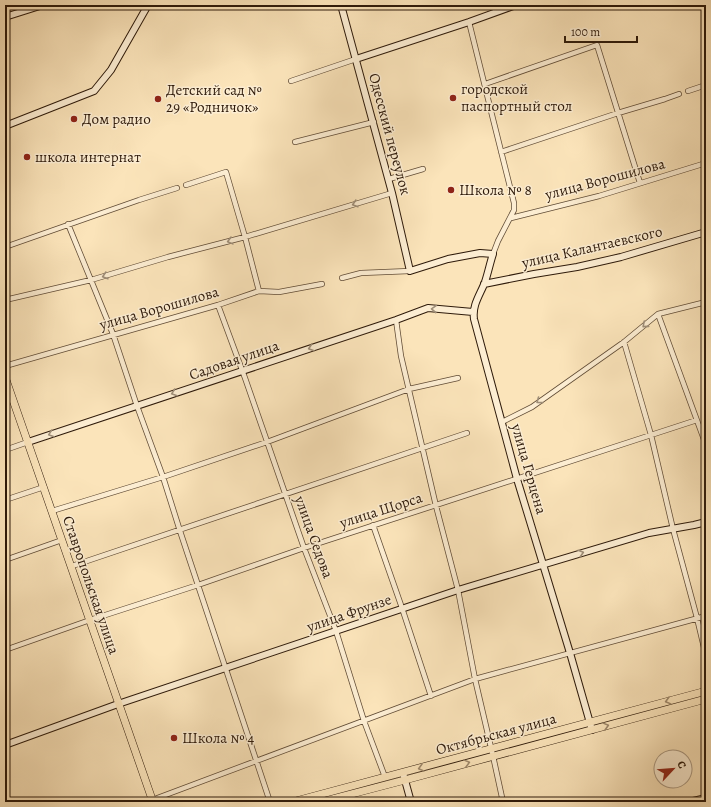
<svg xmlns="http://www.w3.org/2000/svg" width="711" height="807" viewBox="0 0 711 807" font-family="Alegreya,serif">
  <rect width="100%" height="100%" fill="#fbe4ba"/>
  <filter id="stains"><feTurbulence type="fractalNoise" baseFrequency=".005" numOctaves="4"/><feColorMatrix values="0 0 0 0 .2 0 0 0 0 .09 0 0 0 0 .02 0 0 0 .5 -.17"/></filter>
  <radialGradient id="worn" r=".72"><stop offset=".6" stop-color="#630" stop-opacity="0"/><stop offset="1" stop-color="#630" stop-opacity=".3"/></radialGradient>
  <g fill="none" stroke-linecap="round" stroke-linejoin="round">
    <g stroke="#614c36" stroke-width="6">
      <path id="street" d="M469,22L493,119L514,203V210L498,241L493,254
        M291,81L356,59
        M485,84L597,45L640,183
        M688,91L706,85
        M295,142L374,122
        M501,152L618,113L665,99L679,94
        M389,179L423,169
        M186,185L226,172L245,237L259,291
        M511,218L599,196L706,163
        M68,224L113,334L137,406L163,477L180,531L270,802
        M5,247L139,200L177,188
        M342,278L361,273L410,271
        M5,300L91,280L168,257L245,237L392,193
        M218,305L245,378L304,548L336,631L364,721L385,777
        M658,314L706,445
        M396,320L401,356L436,506L458,590L475,679L493,756L503,802
        M624,342L651,435L673,529L697,618L706,656
        M5,366L218,305L259,291L279,292L322,284
        M5,400L12,397
        M502,422L532,407L624,342L658,314L706,302
        M5,450L28,442
        M5,500L44,487
        M52,511L163,477L267,442L409,389L458,378
        M373,525L402,608L431,696
        M5,560L62,540
        M72,566L467,433
        M5,650L90,620L198,585L304,548L651,435L697,420
        M152,800L475,679L706,616"/>
    </g>
    <g stroke="#2e1a0a" stroke-width="8">
      <path id="secondary" d="M341,5L392,193L410,271L448,259L480,253L493,254C490,263 488,273 485,282C480,295 472,305 474,319L517,479L570,653L592,730
        M5,7L13,5
        M5,17L43,5
        M356,59L469,22L516,5
        M5,126L94,91L111,70L148,5
        M484,284L534,274L577,267L621,257L706,232
        M28,442L396,320L428,308L473,312
        M5,745L118,704L458,590L649,533L694,525L706,522
        M403,773L411,802
        M689,802L706,798"/>
    </g>
    <g stroke="#2e1a0a" stroke-width="8">
      <path id="primary" d="M5,377L153,802
        M292,802L706,691
        M321,802L405,780L706,699"/>
    </g>
    <use href="#street" stroke="#fcedd2" stroke-width="4.5"/>
    <use href="#secondary" stroke="#fcedd2" stroke-width="6"/>
    <use href="#primary" stroke="#fbe4ba" stroke-width="7"/>
  </g>
  <defs><path id="oneway-chevron" d="M-2-3.5L2.5 0L-2 3.5" fill="none" stroke-width="1.6" stroke-linecap="round" stroke-linejoin="round"/></defs>
  <g stroke="#9f8e78">
    <use href="#oneway-chevron" transform="translate(355 204) rotate(163)"/>
    <use href="#oneway-chevron" transform="translate(230 241) rotate(165)"/>
    <use href="#oneway-chevron" transform="translate(105 276) rotate(163)"/>
    <use href="#oneway-chevron" transform="translate(434 309) rotate(-177)"/>
    <use href="#oneway-chevron" transform="translate(645 325) rotate(140)"/>
    <use href="#oneway-chevron" transform="translate(311 348) rotate(162)"/>
    <use href="#oneway-chevron" transform="translate(174 393) rotate(161)"/>
    <use href="#oneway-chevron" transform="translate(539 401) rotate(144)"/>
    <use href="#oneway-chevron" transform="translate(51 434) rotate(161)"/>
    <use href="#oneway-chevron" transform="translate(581 553) rotate(-17)"/>
  </g>
  <g stroke="#9f896b">
    <use href="#oneway-chevron" transform="translate(668 701) rotate(165)"/>
    <use href="#oneway-chevron" transform="translate(606 726) rotate(-15)"/>
    <use href="#oneway-chevron" transform="translate(467 763) rotate(-15)"/>
    <use href="#oneway-chevron" transform="translate(421 768) rotate(165)"/>
  </g>
  <g fill="#8f2418" stroke="#fcedd2" stroke-width="1.5">
    <circle cx="453" cy="98" r="4"/>
    <circle cx="158" cy="99" r="4"/>
    <circle cx="74" cy="119" r="4"/>
    <circle cx="27" cy="157" r="4"/>
    <circle cx="451" cy="190" r="4"/>
    <circle cx="174" cy="738" r="4"/>
  </g>
  <g text-anchor="middle" stroke-width="3" stroke-linejoin="round" paint-order="stroke">
    <g font-size="15" fill="#2e1a0a" stroke="#fcedd2" text-anchor="start">
      <text x="461" y="94">городской<tspan x="461" dy="17">паспортный стол</tspan></text>
      <text x="166" y="95">Детский сад №<tspan x="166" dy="17">29 «Родничок»</tspan></text>
      <text x="82" y="124">Дом радио</text>
      <text x="35" y="162">школа интернат</text>
      <text x="459" y="195">Школа № 8</text>
      <text x="182" y="743">Школа № 4</text>
    </g>
    <g font-size="15" fill="#2e1a0a" stroke="#fcedd2">
      <text transform="translate(390 134) rotate(75)" y="5">Одесский переулок</text>
      <text transform="translate(605 179) rotate(-15)" y="5">улица Ворошилова</text>
      <text transform="translate(592 247) rotate(-13)" y="5">улица Калантаевского</text>
      <text transform="translate(159 308) rotate(-16)" y="5">улица Ворошилова</text>
      <text transform="translate(234 360) rotate(-19)" y="5">Садовая улица</text>
      <text transform="translate(529 469) rotate(74)" y="5">улица Герцена</text>
      <text transform="translate(381 510) rotate(-18)" y="5">улица Щорса</text>
      <text transform="translate(314 537) rotate(70)" y="5">улица Седова</text>
      <text transform="translate(91 585) rotate(71)" y="5">Ставропольская улица</text>
      <text transform="translate(349 613) rotate(-19)" y="5">улица Фрунзе</text>
      <text transform="translate(496 734) rotate(-15)" y="5">Октябрьская улица</text>
    </g>
  </g>
  <rect width="711" height="807" fill="none" stroke="#fbe4ba" stroke-width="20"/>
  <rect x="6" y="6" width="699" height="795" fill="none" stroke="#2e1a0a" stroke-width="2"/>
  <rect x="10" y="10" width="691" height="787" fill="none" stroke="#2e1a0a"/>
  <g transform="translate(673 769) rotate(64)"><circle r="19" fill="#fcedd2" stroke="#aa9982"/>
  <path d="M0-3L7 15L0 10L-7 15Z" fill="#8f2418"/>
  <text y="-6" font-size="11" font-weight="bold" text-anchor="middle" fill="#2e1a0a">С</text>
  </g>
  <path d="M565 36v6h72v-6" fill="none" stroke="#2e1a0a" stroke-width="2"/>
  <text x="571" y="36" font-size="12" fill="#2e1a0a" stroke="#fcedd2" stroke-width="3" paint-order="stroke">100 m</text>
  <rect width="100%" height="100%" filter="url(#stains)"/>
  <rect width="100%" height="100%" fill="url(#worn)"/>
</svg>
